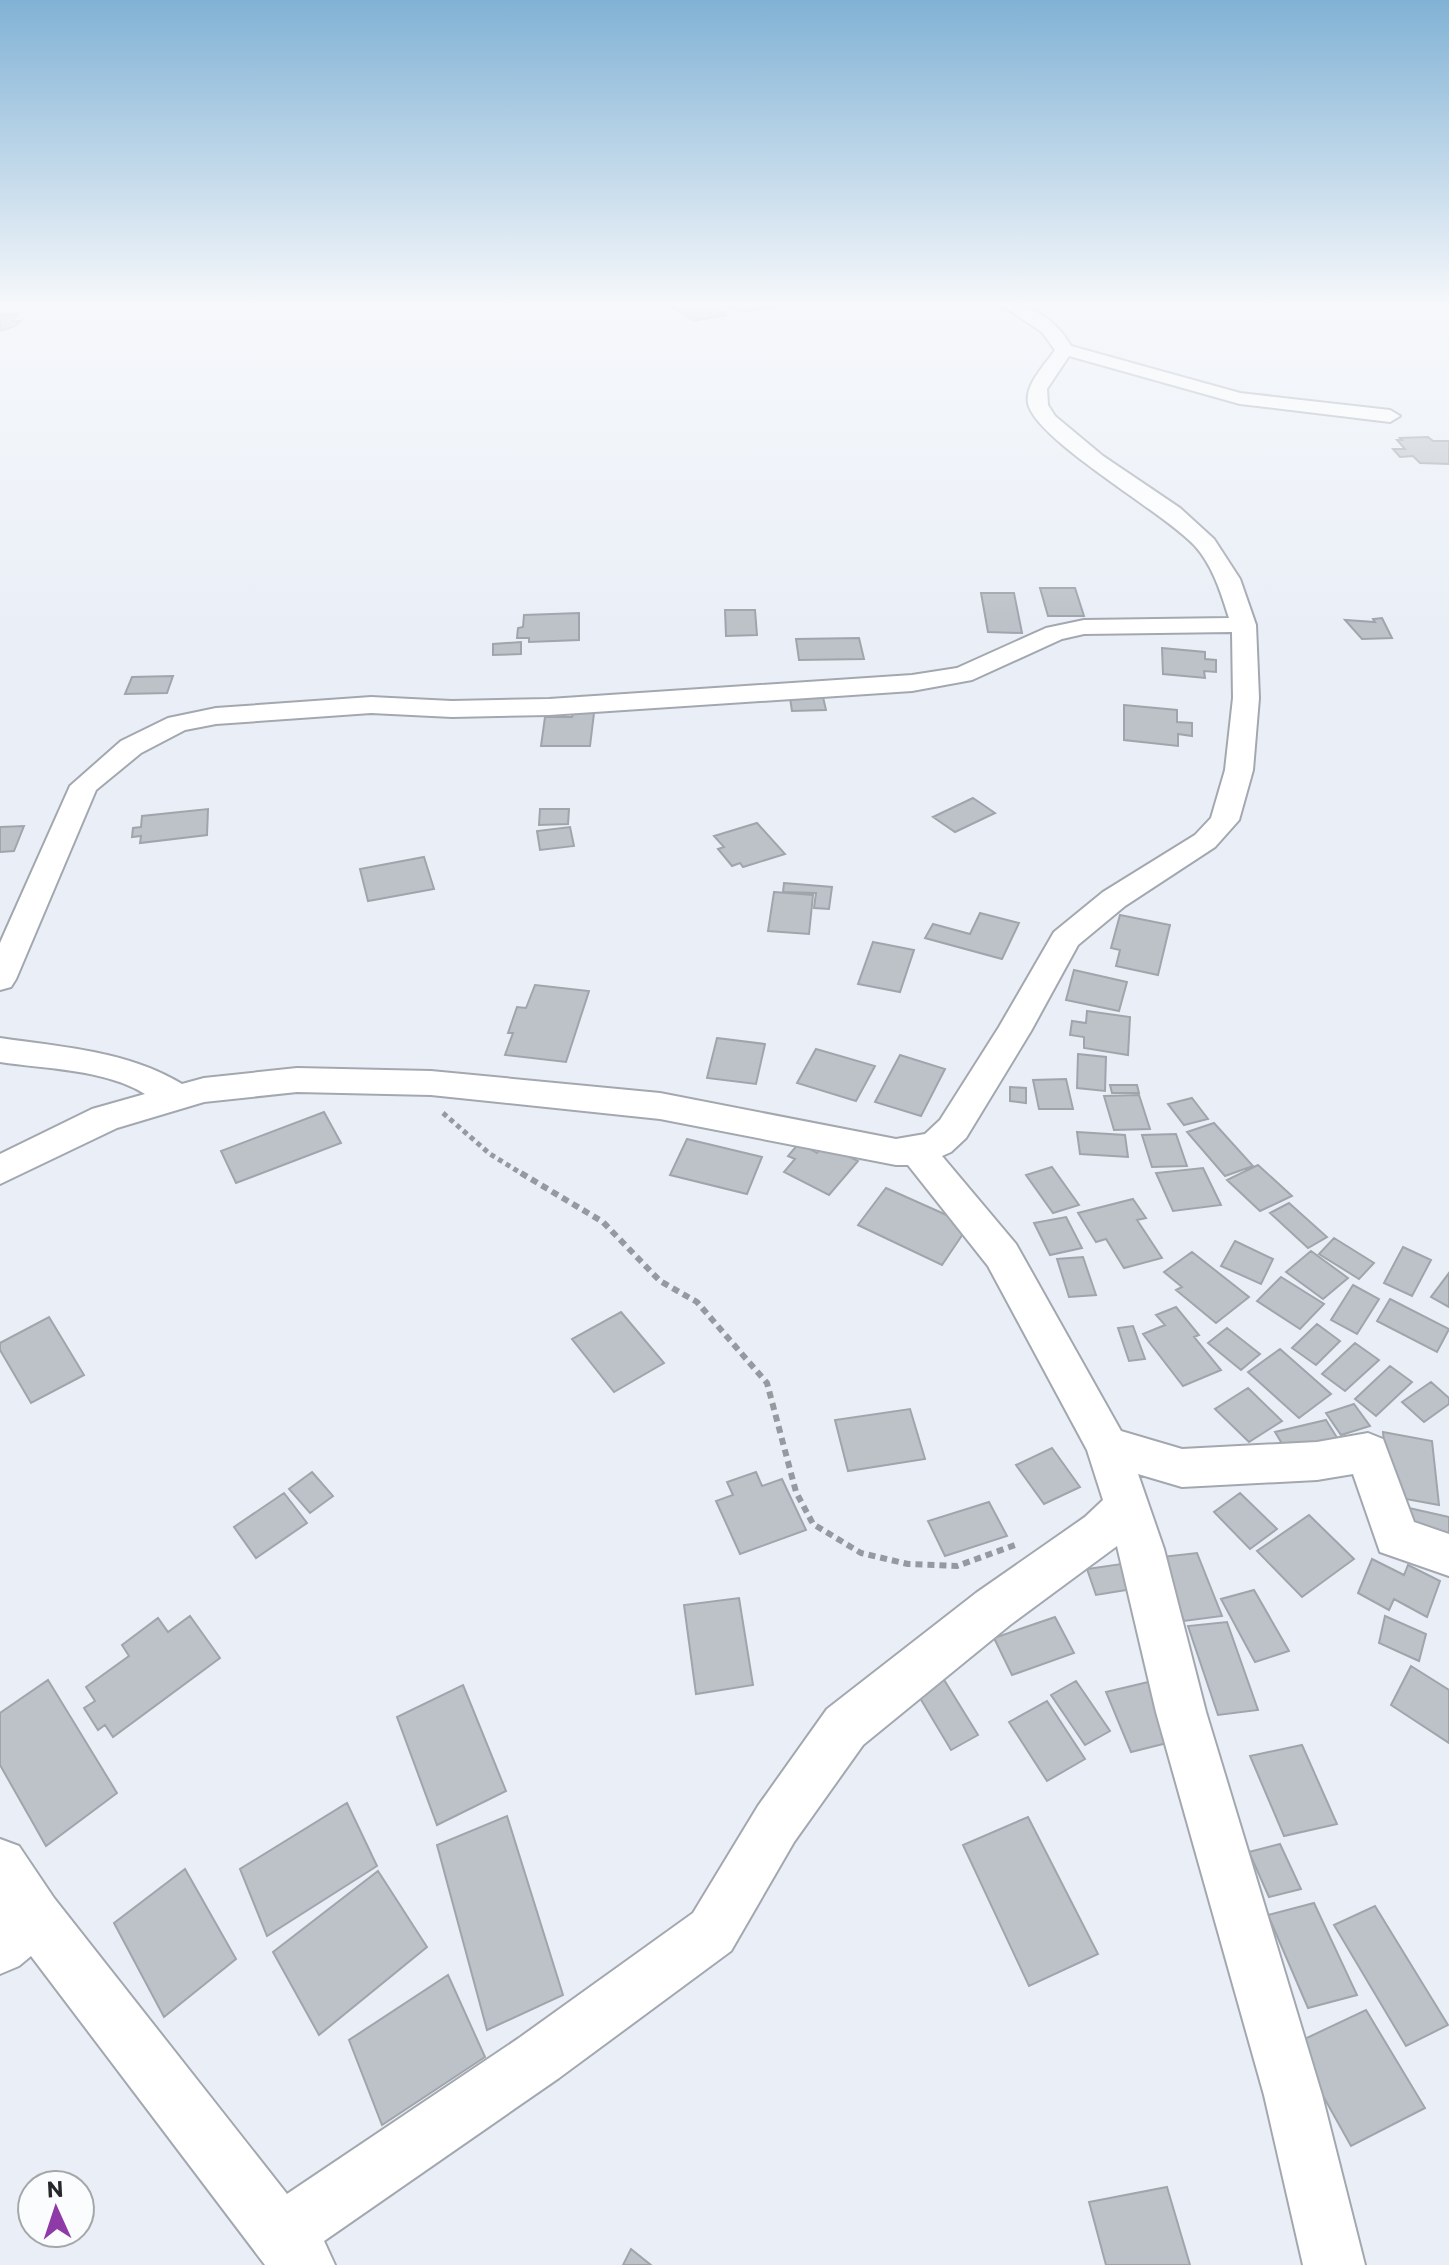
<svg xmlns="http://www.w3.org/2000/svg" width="1449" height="2265" viewBox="0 0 1449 2265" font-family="Commissioner,sans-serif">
  <rect width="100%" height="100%" fill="#eaeff7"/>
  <path fill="#bdc2c9" stroke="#a0a5ac" stroke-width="2" d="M668,304H767L772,307L741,312L728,304L713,306L726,315L694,321Z
    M0,314H18L12,321H21L15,326L0,331Z
    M1428,437L1433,441H1449V464L1420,463L1413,456L1400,457L1393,449H1405L1397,440H1402L1400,438Z
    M1040,588H1075L1084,616H1048Z
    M981,593H1014L1022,633L988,632Z
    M725,610H755L757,635L726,636Z
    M579,613V640L529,642V638H517L518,628L523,627L524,615Z
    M1382,618L1392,638L1362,639L1345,620L1375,622L1373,619Z
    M859,638L864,659L799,660L796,639Z
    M521,642V654L493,655V644Z
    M1162,648L1205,652V659L1216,660V672L1204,671L1205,678L1163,674Z
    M173,676L167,693L125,694L132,677Z
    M823,697L826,710L792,711L790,698Z
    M1124,705L1177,710V722L1192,723V736L1178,734V746L1124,740Z
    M573,713H594L590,746H541L545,717H572Z
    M973,798L995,813L955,832L933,817Z
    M208,809L207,835L140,843L141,836L132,837L133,828L141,827L142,816Z
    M540,809H569L568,824L539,825Z
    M757,823L785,854L743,867L740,863L732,866L718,849L724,847L714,836Z
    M24,826L14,851L0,852V827Z
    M570,827L574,846L540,850L537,831Z
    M424,857L434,889L368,901L360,869Z
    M784,883L832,887L829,909L814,908L816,893L783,892Z
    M774,892L813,895L809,934L768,931Z
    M980,913L1019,923L1002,959L925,938L933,924L970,934Z
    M1120,915L1170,925L1158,975L1116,966L1120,950L1111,948Z
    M873,942L914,950L900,992L858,984Z
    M1074,970L1127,982L1119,1011L1066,1000Z
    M535,985L589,991L566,1062L505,1055L513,1033H508L517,1007L526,1008Z
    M1087,1011L1130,1017L1128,1055L1084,1048V1037L1070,1035L1072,1021L1086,1023Z
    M717,1038L765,1044L756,1084L707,1078Z
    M816,1049L875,1066L856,1101L797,1083Z
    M1078,1054L1106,1057L1105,1091L1077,1088Z
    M900,1055L945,1069L921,1116L875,1102Z
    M1066,1079L1073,1109H1039L1033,1080Z
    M1110,1085H1137L1139,1093H1112Z
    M1010,1087L1026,1088V1103L1010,1101Z
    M1139,1095L1150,1129L1114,1130L1104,1096Z
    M1192,1098L1208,1119L1184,1125L1168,1104Z
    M324,1112L341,1143L236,1183L221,1151Z
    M1214,1123L1253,1166L1225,1176L1187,1132Z
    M1077,1132L1125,1135L1128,1157L1080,1154Z
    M1176,1134L1187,1166L1152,1167L1142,1135Z
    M687,1139L762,1157L747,1194L670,1175Z
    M799,1143L817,1153L824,1144L858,1161L829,1195L784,1172L795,1159L788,1156Z
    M1258,1165L1292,1196L1260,1211L1227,1180Z
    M1052,1167L1079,1205L1053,1213L1026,1175Z
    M1203,1168L1221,1205L1173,1211L1156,1173Z
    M886,1188L969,1225L942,1265L858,1225Z
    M1133,1199L1146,1218L1137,1220L1162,1258L1124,1268L1106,1239L1096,1242L1078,1213Z
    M1289,1203L1327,1237L1308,1248L1270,1213Z
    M1066,1217L1082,1248L1050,1255L1034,1223Z
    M1334,1238L1374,1263L1359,1279L1319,1254Z
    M1235,1241L1273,1259L1261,1284L1221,1266Z
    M1403,1247L1431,1260L1412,1296L1384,1283Z
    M1311,1251L1348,1278L1323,1299L1286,1272Z
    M1192,1252L1249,1297L1216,1323L1176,1290L1182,1287L1164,1272Z
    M1083,1257L1096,1295L1069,1297L1057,1259Z
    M1449,1273V1307L1431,1297Z
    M1281,1277L1324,1304L1300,1329L1257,1301Z
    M1353,1285L1379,1299L1357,1334L1331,1320Z
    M1390,1299L1449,1329L1437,1352L1377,1321Z
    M1176,1307L1199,1335L1194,1337L1221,1370L1183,1386L1143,1334L1165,1325L1156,1315Z
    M621,1312L664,1363L614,1392L572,1339Z
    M49,1317L84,1375L31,1403L0,1350V1343Z
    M1317,1324L1340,1341L1316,1365L1292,1348Z
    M1133,1326L1145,1359L1129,1361L1118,1328Z
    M1227,1328L1260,1354L1241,1370L1208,1343Z
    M1355,1343L1379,1360L1345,1391L1322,1374Z
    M1280,1349L1331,1394L1299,1418L1248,1372Z
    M1390,1366L1412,1382L1376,1416L1355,1399Z
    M1431,1382L1449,1398V1404L1424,1422L1402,1402Z
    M1248,1388L1282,1421L1249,1442L1215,1409Z
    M1354,1404L1370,1426L1341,1435L1326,1413Z
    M910,1409L925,1459L848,1471L835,1420Z
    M1326,1420L1341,1444L1290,1457L1275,1432Z
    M1383,1432L1432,1441L1439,1505L1389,1496Z
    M1052,1448L1080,1487L1044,1504L1016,1465Z
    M312,1472L333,1496L310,1513L289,1489Z
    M756,1472L762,1486L782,1479L806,1530L740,1554L716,1501L733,1495L727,1482Z
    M284,1493L307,1523L256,1558L234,1527Z
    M1240,1493L1277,1529L1250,1549L1214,1512Z
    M989,1502L1007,1536L945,1556L928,1521Z
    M1409,1508L1449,1517V1538L1410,1529Z
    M1309,1515L1354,1559L1302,1597L1257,1551Z
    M1197,1553L1222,1616L1184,1621L1161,1557Z
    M1372,1559L1404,1575L1408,1565L1440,1581L1427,1617L1394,1599L1389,1610L1358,1593Z
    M1135,1562L1145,1587L1096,1595L1087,1569Z
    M1254,1590L1289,1651L1255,1662L1221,1599Z
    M739,1598L753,1685L696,1694L684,1605Z
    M190,1616L220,1658L113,1737L105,1725L98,1730L84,1708L95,1701L86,1687L129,1656L122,1645L158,1618L168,1632Z
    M1385,1616L1426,1634L1419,1661L1379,1643Z
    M1055,1617L1074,1653L1012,1675L994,1638Z
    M1227,1622L1258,1710L1218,1715L1188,1626Z
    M1411,1666L1449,1690V1743L1391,1705Z
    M938,1670L978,1735L951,1750L911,1683Z
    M48,1680L117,1793L46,1846L0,1765V1713Z
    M1157,1680L1183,1739L1131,1752L1106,1692Z
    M1076,1681L1110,1731L1085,1745L1051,1695Z
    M463,1685L506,1791L437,1825L397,1717Z
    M1047,1701L1085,1759L1047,1781L1009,1722Z
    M1302,1745L1337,1824L1284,1836L1250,1756Z
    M347,1803L377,1866L267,1936L240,1869Z
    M507,1816L563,1995L487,2030L437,1845Z
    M1028,1817L1098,1954L1029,1986L963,1845Z
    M1280,1844L1301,1889L1269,1897L1249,1852Z
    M185,1869L236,1959L164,2017L114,1923Z
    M378,1871L427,1947L319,2035L273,1952Z
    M1314,1903L1357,1995L1308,2008L1268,1915Z
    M1375,1906L1448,2025L1406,2046L1334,1925Z
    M448,1975L485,2057L382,2125L349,2040Z
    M1366,2010L1425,2108L1351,2146L1294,2044Z
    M1167,2187L1190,2265H1106L1089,2202Z
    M631,2249L651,2265H623Z"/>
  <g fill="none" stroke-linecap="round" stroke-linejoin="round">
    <g stroke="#a3a8b0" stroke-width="4">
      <path id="street" d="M1000,304C1030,302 1056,320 1071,346L1240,393L1390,410L1400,416L1390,422L1240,404L1069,356L1047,389L1048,405L1055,416L1103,456L1180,508L1214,539L1240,579L1256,625L1259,698L1253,770L1239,820L1215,847L1125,906L1078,945L1031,1031L966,1138L951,1152L942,1156L1016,1244L1121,1431L1182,1449L1317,1442L1368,1433L1383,1439L1414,1522L1449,1534V1576L1380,1552L1353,1474L1317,1480L1182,1487L1138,1474L1164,1549L1206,1712L1322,2095L1365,2265H1303L1264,2095L1156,1712L1117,1546L1010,1625L863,1745L794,1842L731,1951L559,2078L324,2241L335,2265H265L31,1956L19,1966L0,1974V1839L19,1846L54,1898L287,2194L519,2038L693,1913L758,1806L827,1709L976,1593L1085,1517L1103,1500L1087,1450L988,1266L908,1165H896L660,1119L431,1095L297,1092L204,1102L117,1128L0,1184V1154L92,1109L145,1094C105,1069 45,1069 0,1062V1038C61,1047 128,1051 182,1084L204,1078L297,1068L431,1071L660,1093L896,1139L925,1134L940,1120L999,1027L1054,932L1103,892L1195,835L1211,818L1225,770L1233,698L1232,632L1084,634L1062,639L972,680L912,691L549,715L452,717L371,713L216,724L185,730L141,753L96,790L16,979L11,987L0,990V943L70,786L121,741L168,718L216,708L371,697L452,701L549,699L912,675L957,668L1046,628L1084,620L1229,618C1221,593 1213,566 1195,546C1164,512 1035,440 1028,403C1025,384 1045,365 1055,350L1042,332Z"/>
    </g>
    <path stroke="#969aa0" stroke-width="5" stroke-dasharray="5 4" stroke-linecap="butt" d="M443,1113L490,1154L524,1175"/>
    <path stroke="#969aa0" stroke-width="6" stroke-dasharray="7 5" stroke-linecap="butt" d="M521,1173L603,1222L660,1281L697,1302L767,1383L796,1492L813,1524L861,1553L908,1564L957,1566L1015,1545"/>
    <use href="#street" fill="#fff" fill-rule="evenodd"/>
  </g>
  <linearGradient id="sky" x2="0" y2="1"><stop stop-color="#81b2d5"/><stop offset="0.49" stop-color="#f6f8fb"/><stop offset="1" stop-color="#f6f8fb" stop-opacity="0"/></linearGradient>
  <rect width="1449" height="621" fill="url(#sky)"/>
  <g transform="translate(56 2209) rotate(357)"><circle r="38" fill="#fbfcfd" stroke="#a5a7a9" stroke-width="2"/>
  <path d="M0-6L14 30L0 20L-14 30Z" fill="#8e3aa7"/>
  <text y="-12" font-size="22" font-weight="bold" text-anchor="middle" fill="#25272a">N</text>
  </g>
</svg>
